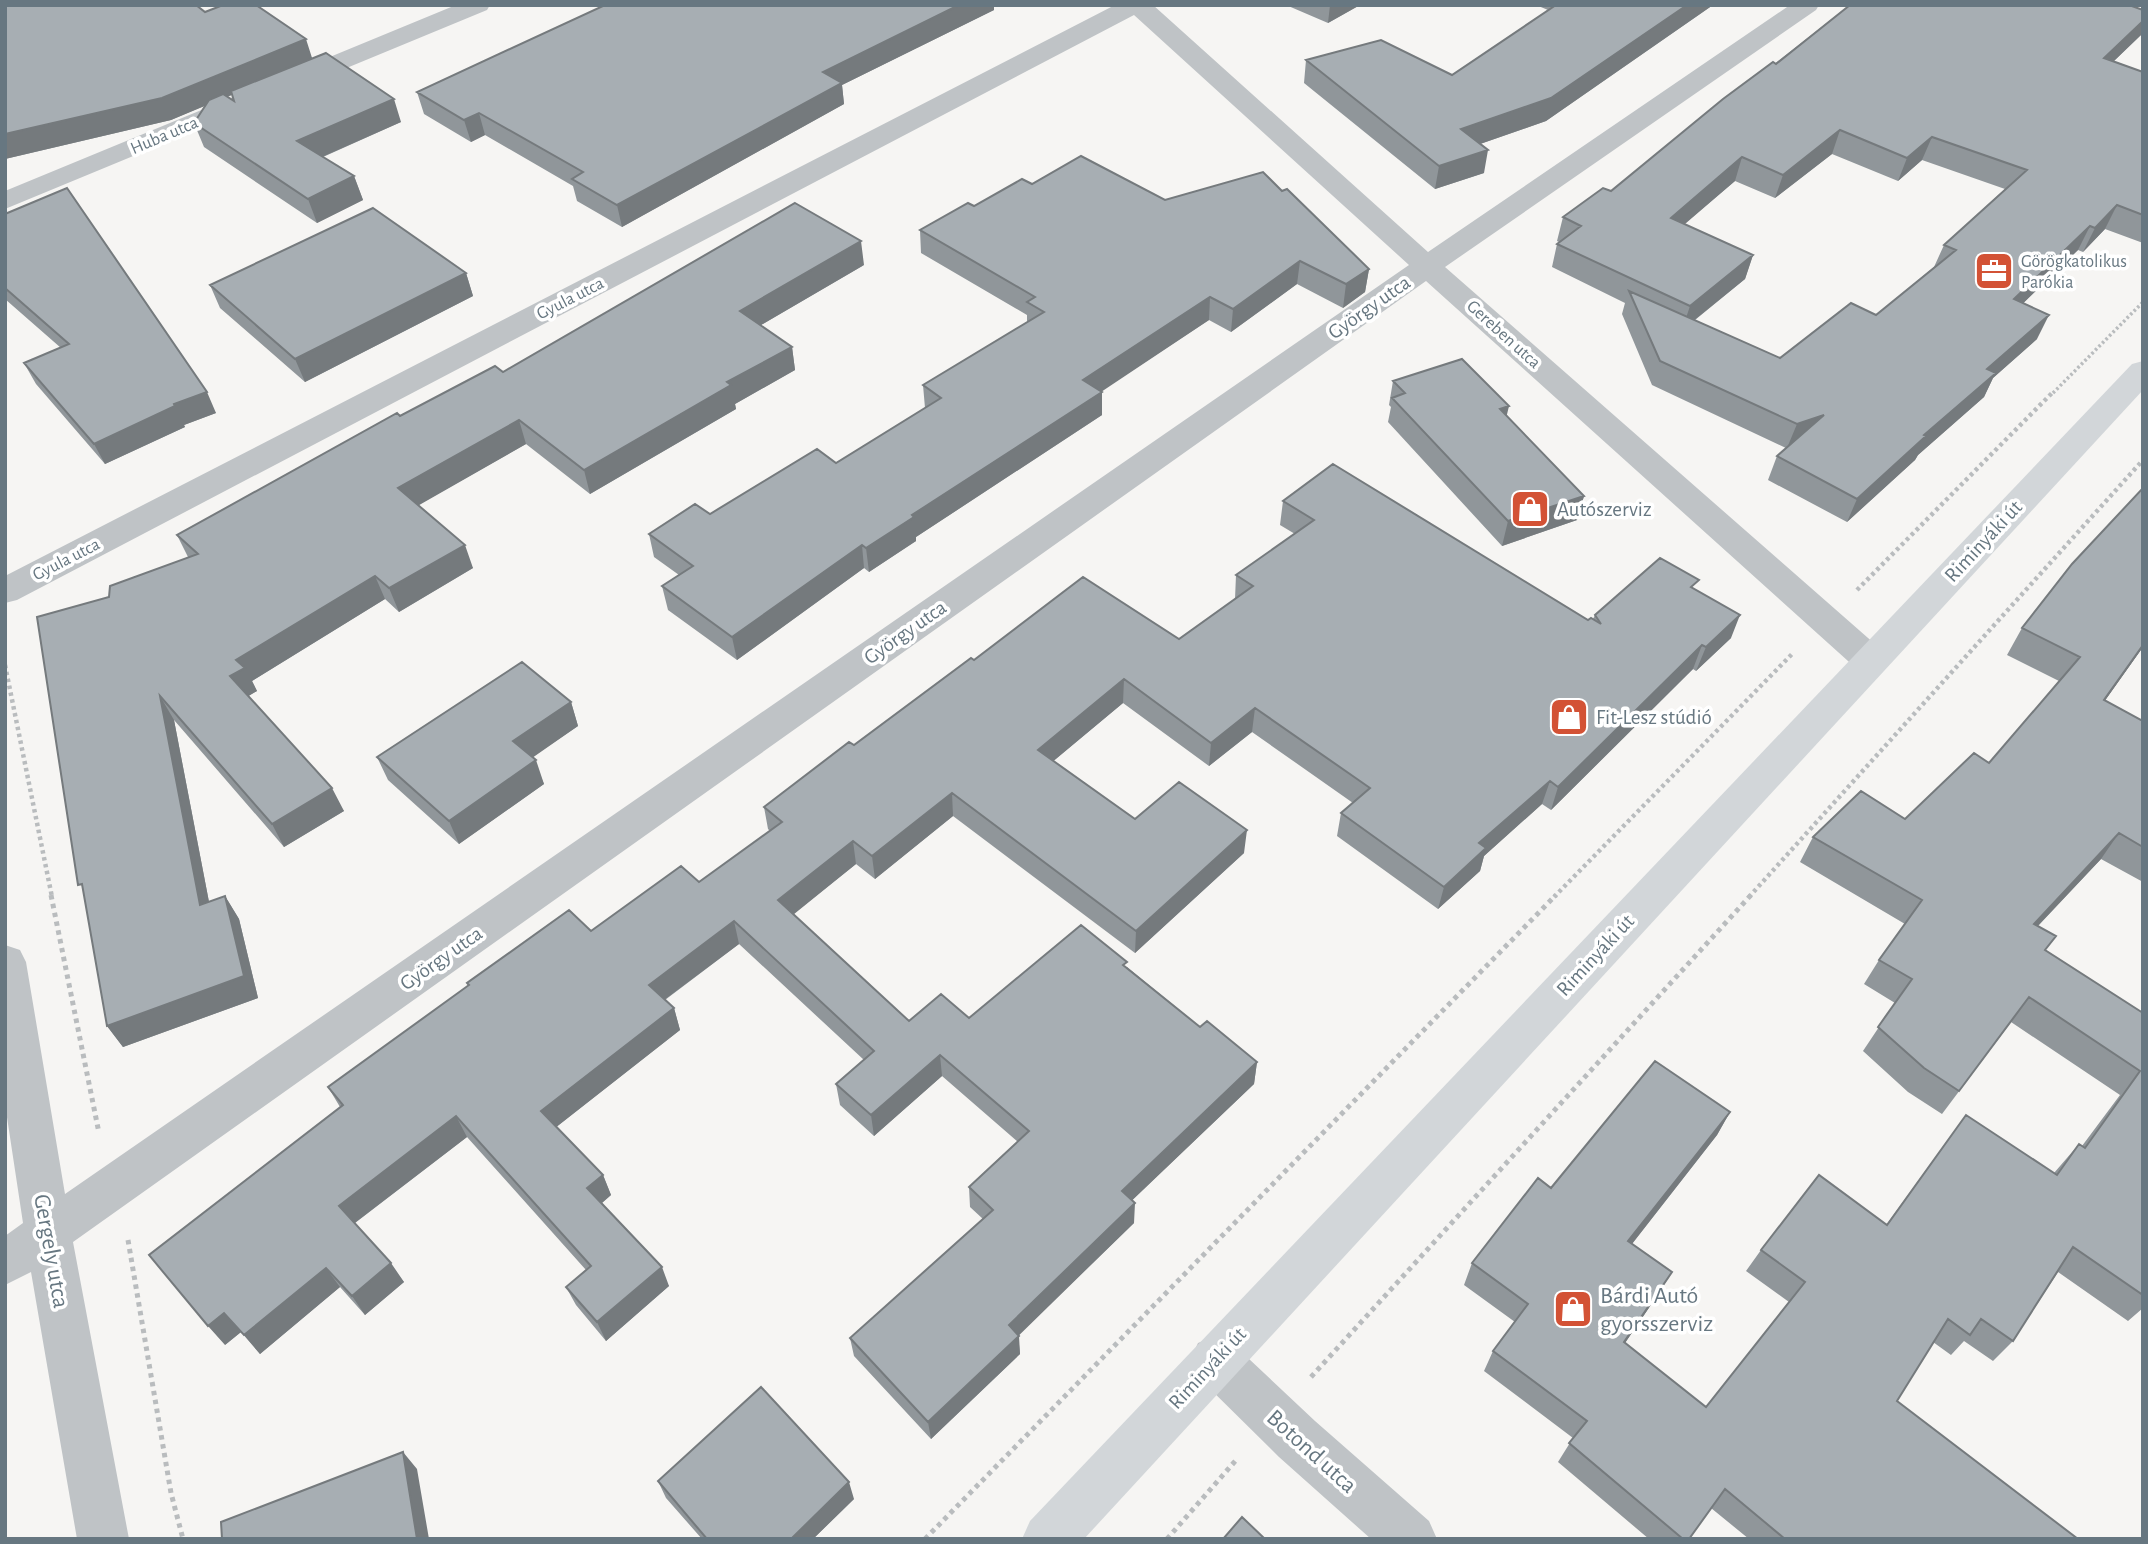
<svg xmlns="http://www.w3.org/2000/svg" width="2148" height="1544" viewBox="0 0 2148 1544" font-family="'Alegreya Sans',sans-serif">
  <rect width="100%" height="100%" fill="#f6f5f3"/>
  <g fill="none" stroke-linecap="round" stroke-linejoin="round">
    <path stroke="#b9bcbe" stroke-width="3.5" stroke-dasharray="2.5 2.5" stroke-linecap="butt" d="M2053,393L2143,302"/>
    <path stroke="#b9bcbe" stroke-width="4.5" stroke-dasharray="3.5 3.5" stroke-linecap="butt" d="M1857,590L2054,391
      M5,665L52,897
      M1554,897L1794,652
      M1749,897L2143,460"/>
    <path stroke="#b9bcbe" stroke-width="5" stroke-dasharray="4.5 4.5" stroke-linecap="butt" d="M51,895L99,1133
      M128,1240L171,1493L183,1539
      M1311,1377L1751,895
      M925,1539L1556,895
      M1167,1539L1237,1459"/>
    <path fill="#bfc3c6" fill-rule="evenodd" d="M456,5H490L487,10L5,209V191Z
      M1115,5H1153L1428,252L1790,5H1819L1816,10L1445,267L1884,652L1889,661L1884,670L1871,674L1858,670L1426,281L73,1242L129,1539H77L31,1272L5,1285V1236L23,1223L5,1104V945L20,950L26,962L65,1194L1409,265L1134,15L17,600L5,603V576Z
      M1215,1336L1232,1343L1315,1421L1429,1521L1437,1539H1371L1279,1457L1198,1377L1190,1360L1198,1343Z"/>
    <path fill="#d2d6d9" fill-rule="evenodd" d="M2143,361V390L1084,1539H1022L1030,1521L2132,364Z"/>
  </g>
  <path fill="#90969a" fill-rule="evenodd" d="M5,5L205,12L312,58L401,122L323,157L354,176L363,200L317,223L204,147L194,123L206,105L171,120L5,159ZM232,95L234,101L227,97Z
    M605,5H994V10L842,85L844,104L622,227L577,201L573,186L485,135L471,142L424,114L417,92Z
    M1286,5H1360L1328,23Z
    M1536,5H1713L1546,121L1480,144L1484,173L1435,189L1304,83L1306,60L1452,75L1548,10Z
    M1850,5H2136L2133,7L2143,10V32L2141,35L2114,61L2143,72V243L2105,229L2083,252L2078,250L2023,303L2037,339L1993,378L1984,397L1918,455L1915,460L1847,522L1768,480L1777,456L1786,448L1652,385L1622,314L1625,303L1552,267L1557,244L1559,242L1557,241L1563,217L1611,191ZM1832,154L1898,181L1922,160L2005,189L1944,245L1934,267L1876,315L1780,358L1695,320L1745,279L1753,255L1684,224L1735,181L1775,198Z
    M1032,184L1165,200L1282,191L1369,269L1365,292L1343,308L1297,284L1231,332L1209,320L1101,391L1102,392V415L916,537V541L869,572L864,568L737,660L668,610L662,586L679,575L654,557L649,534L710,514L836,463L925,408L923,385L1027,322V315L921,253L920,230L974,206Z
    M5,214L216,413L184,425L185,427L105,464L36,384L24,363L61,348L5,299Z
    M864,265L761,325L792,347L795,370L735,404L736,409L590,494L526,444L418,505L473,568L399,612L385,599L252,681L257,691L248,696L344,811L284,847L174,720L209,902L225,896L239,919L258,998L123,1047L107,1026L109,597L188,557L177,535L400,416L503,372Z
    M466,273L473,296L305,382L220,308L210,285Z
    M1393,381L1584,496L1577,520L1502,546L1388,422L1391,407L1389,405Z
    M2143,488V647L2105,700L2143,721V882L2101,859L2038,926L2045,950L2143,1013V1308L2128,1321L2058,1272L2013,1341L1993,1361L1964,1341L1951,1355L1933,1342L1897,1401L2078,1539H1749L1711,1508L1689,1539H1649L1558,1462L1573,1438L1484,1371L1493,1351L1515,1322L1464,1285L1472,1263L1551,1188L1730,1112L1717,1135L1632,1244L1659,1293L1625,1343L1706,1407L1789,1302L1746,1271L1761,1250L1887,1224L1966,1115L2054,1173L2079,1144L2082,1146L2120,1095L2011,1022L1942,1114L1908,1092L1863,1051L1895,1003L1864,984L1879,960L1905,924L1800,862L1813,837L1905,819L1989,763L2059,681L2007,655L2022,628Z
    M1283,501L1588,620L1593,619L1595,615L1695,589L1731,638L1696,671L1693,669L1551,810L1542,804L1484,856L1480,871L1438,909L1337,836L1341,813L1353,803L1252,732L1209,766L1123,703L1053,761L1135,819L1244,853L1135,953L953,816L875,879L856,864L793,914L909,1021L969,1018L1127,967L1200,1027L1257,1062L1254,1084L1132,1200L1134,1223L1018,1335L1020,1354L931,1439L854,1356L850,1338L983,1219L970,1207L969,1187L1018,1142L942,1076L874,1136L840,1105L836,1084L864,1060L739,944L665,1000L674,1008L680,1030L556,1127L603,1175L611,1195L602,1203L669,1286L606,1341L576,1305L566,1287L586,1270L467,1137L355,1223L404,1282L365,1315L340,1287L260,1354L241,1332L225,1345L340,1107L328,1087L468,986L467,983L591,931L699,882L770,831L768,829L764,807L854,745L974,660L1179,639L1235,599L1236,575L1295,534L1280,525Z
    M571,702L578,726L532,757L544,784L459,844L388,780L377,757Z
    M658,1481L854,1499L813,1539H702L666,1498Z"/>
  <path fill="#757a7d" d="M959,5H994V10L842,85L844,104L622,227L617,205L823,72Z
    M1330,5H1360L1328,23Z
    M1687,5H1713L1546,121L1457,152L1461,129Z
    M2143,21V32L2141,35L2093,81L2104,58Z
    M306,39L313,61L171,120L5,159V134Z
    M394,99L401,122L306,164L297,141Z
    M479,113L485,135L471,142L464,120Z
    M1840,130L1832,154L1775,198L1783,175Z
    M1932,137L1922,160L1898,181L1907,158Z
    M1488,150L1484,173L1435,189L1439,166Z
    M1742,157L1735,181L1664,242L1671,218Z
    M354,176L363,200L317,223L308,199Z
    M2117,205L2105,229L2083,252L2095,228Z
    M2090,226L2078,250L2003,323L2014,299Z
    M861,241L864,265L744,335L740,311Z
    M1753,255L1745,279L1682,330L1690,306Z
    M1300,261L1297,284L1231,332L1233,309Z
    M1369,269L1365,292L1343,308L1346,284Z
    M466,273L473,296L305,382L295,359Z
    M1210,297L1209,320L1083,404V380Z
    M2049,315L2037,339L1993,378L1984,397L1918,455L1915,460L1847,522L1857,499L1924,435L1987,369Z
    M792,347L795,370L735,404L736,409L590,494L584,470L727,382Z
    M207,392L216,413L184,425L185,427L105,464L94,444L174,404Z
    M1102,392V415L916,537V541L869,572L866,548L912,515Z
    M1509,406L1503,431L1500,409Z
    M1824,415L1787,448L1797,424Z
    M519,420L526,444L407,512L398,488Z
    M1584,496L1577,520L1502,546L1508,521Z
    M465,545L473,568L399,612L389,588Z
    M862,545L864,568L737,660L732,637Z
    M375,576L385,599L252,681L257,691L242,700L230,676L236,660Z
    M1740,615L1731,638L1696,671L1706,647Z
    M1702,645L1693,669L1551,810L1558,787Z
    M2143,645V647L2087,726L2104,700Z
    M1124,679L1123,703L1038,774V750Z
    M160,696L174,720L214,928L200,905Z
    M571,702L578,726L522,765L513,741Z
    M1255,708L1252,732L1209,766L1211,743Z
    M536,760L544,784L459,844L449,821Z
    M1550,781L1542,804L1484,856L1480,871L1438,909L1444,887L1479,843Z
    M332,788L344,811L284,847L272,824Z
    M952,793L953,816L875,879L872,856Z
    M1247,830L1244,853L1135,953L1136,931Z
    M2119,833L2101,859L2017,948L2034,924Z
    M853,841L856,864L783,923L778,900Z
    M225,896L239,919L258,998L123,1047L107,1026Z
    M734,921L739,944L656,1006L649,985Z
    M674,1008L680,1030L550,1132L541,1111Z
    M940,1055L942,1076L874,1136L871,1115Z
    M1257,1062L1254,1084L1121,1211L1122,1191Z
    M1730,1112L1717,1135L1617,1263L1628,1241Z
    M456,1116L467,1137L352,1225L339,1206Z
    M603,1175L611,1195L596,1208L587,1188Z
    M1135,1203L1134,1223L1010,1344L1009,1325Z
    M391,1263L404,1282L365,1315L352,1296Z
    M662,1267L669,1286L606,1341L597,1322Z
    M326,1268L340,1287L260,1354L244,1335Z
    M1672,1272L1659,1293L1612,1362L1624,1342Z
    M224,1313L241,1332L225,1345L208,1326Z
    M1019,1336L1020,1354L931,1439L928,1422Z
    M403,1452L417,1469L429,1539H417Z
    M849,1482L854,1499L813,1539H791Z"/>
  <path fill="#a7aeb3" stroke="#757a7d" stroke-width="2" d="M5,5H196L205,12L223,5H256L306,39L162,98L5,134Z
    M605,5H959L823,72L842,83L617,205L572,179L583,172L479,113L464,120L417,92Z
    M1556,5H1687L1551,98L1461,129L1488,150L1439,166L1306,60L1381,40L1452,75Z
    M1850,5H2129L2143,10V21L2104,58L2143,72V215L2117,205L2095,228L2090,226L2014,299L2049,315L1987,369L1996,373L1924,435L1926,436L1857,499L1777,456L1824,415L1797,424L1660,361L1629,291L1780,358L1851,303L1876,315L1956,250L1944,245L2027,170L1932,137L1907,158L1840,130L1783,175L1742,157L1671,218L1753,255L1690,306L1557,244L1581,226L1563,217L1603,188L1611,191L1723,99L1773,62L1776,64Z
    M326,53L394,99L297,141L354,176L308,199L194,123L209,100L223,94L234,101L231,91Z
    M1081,156L1165,200L1263,172L1282,191L1287,189L1369,269L1346,284L1300,261L1233,309L1210,297L1083,380L1102,392L912,515L914,517L866,548L862,545L732,637L662,586L693,566L649,534L695,504L710,514L817,449L836,463L941,398L923,385L1044,312L1027,302L1035,297L920,230L968,203L974,206L1022,179L1032,184Z
    M67,188L207,392L174,404L175,406L94,444L24,363L69,344L5,288V214Z
    M795,203L861,241L740,311L792,347L727,382L731,385L584,470L519,420L398,488L465,545L389,588L375,576L236,660L245,668L230,676L332,788L272,824L160,696L200,905L225,896L244,976L107,1026L82,884L78,885L37,617L109,597L110,586L198,554L177,535L397,413L400,416L495,366L503,372Z
    M373,208L466,273L295,359L210,285Z
    M1462,359L1509,406L1500,409L1584,496L1508,521L1392,398L1405,393L1393,381Z
    M1333,464L1588,620L1591,618L1601,624L1595,615L1660,558L1699,580L1691,587L1740,615L1706,647L1702,645L1558,787L1550,781L1479,843L1486,848L1444,887L1341,813L1370,788L1255,708L1211,743L1124,679L1038,750L1135,819L1179,782L1247,830L1136,931L952,793L872,856L853,841L778,900L909,1021L941,994L969,1018L1081,925L1127,962L1123,965L1200,1027L1207,1021L1257,1062L1122,1191L1135,1203L1009,1325L1019,1336L928,1422L850,1338L993,1210L969,1187L1029,1131L940,1055L871,1115L836,1084L874,1051L734,921L649,985L674,1008L541,1111L603,1175L587,1188L662,1267L597,1322L566,1287L591,1266L456,1116L339,1206L391,1263L352,1296L326,1268L244,1335L224,1313L208,1326L149,1255L343,1105L328,1087L469,985L467,983L569,910L591,931L681,866L699,882L782,822L764,807L849,742L854,745L971,658L974,660L1083,577L1179,639L1253,586L1236,575L1314,520L1283,501Z
    M2143,488V645L2104,700L2143,721V847L2119,833L2034,924L2056,936L2045,950L2143,1013V1295L2073,1247L2013,1341L1981,1319L1970,1335L1948,1319L1897,1401L2078,1539H1785L1725,1489L1689,1539H1683L1569,1443L1587,1421L1493,1351L1528,1304L1472,1263L1538,1178L1551,1188L1655,1061L1730,1112L1628,1241L1672,1272L1624,1342L1706,1407L1805,1282L1761,1250L1819,1175L1887,1225L1966,1115L2057,1175L2079,1144L2085,1148L2140,1071L2029,997L1959,1091L1924,1068L1878,1027L1912,979L1879,960L1922,900L1813,837L1861,791L1905,819L1974,753L1989,763L2080,657L2022,628L2072,564Z
    M522,662L571,702L513,741L536,760L449,821L377,757Z
    M761,1387L849,1482L791,1539H707L658,1481Z
    M403,1452L417,1539H222L221,1522Z
    M1242,1517L1265,1539H1223Z"/>
  <defs>
    <g id="office-square" transform="scale(2.0125)"><rect x="-9" y="-9" width="18" height="18" rx="4" fill="#d35235" stroke="#fff"/><path d="M-6-3h4V-5.5h4V-3h4V5H-6ZM-1-4.5V-3h2v-1.5ZM-6 0V1H6V0Z" fill="#fff"/></g>
    <g id="shop-square" transform="scale(2.0125)"><rect x="-9" y="-9" width="18" height="18" rx="4" fill="#d35235" stroke="#fff"/><path d="M-5-2.5h2.3a2.7 3.5 0 0 1 5.4 0H5L5.5 6h-11ZM-1.5-2.5h3a1.5 2.3 0 0 0-3 0Z" fill="#fff"/></g>
  </defs>
  <g fill-rule="evenodd">
    <use href="#office-square" x="1994" y="271"/>
    <use href="#shop-square" x="1530" y="509"/>
    <use href="#shop-square" x="1569" y="717"/>
    <use href="#shop-square" x="1573" y="1309"/>
  </g>
  <g text-anchor="middle" stroke-width="7" stroke-linejoin="round" paint-order="stroke">
    <g font-size="18" fill="#677781" stroke="#fff">
      <text transform="translate(164 135) rotate(-23)" y="6">Huba utca</text>
      <text transform="translate(570 298) rotate(-27)" y="6">Gyula utca</text>
      <text transform="translate(1504 334) rotate(42)" y="6">Gereben utca</text>
      <text transform="translate(66 559) rotate(-27)" y="6">Gyula utca</text>
    </g>
    <g font-size="18" fill="#677781" stroke="#fff" text-anchor="start">
      <text x="2021" y="267">Görögkatolikus<tspan x="2021" dy="21">Parókia</tspan></text>
    </g>
    <g font-size="21" fill="#677781" stroke="#fff">
      <text transform="translate(1369 307) rotate(-35)" y="7">György utca</text>
      <text transform="translate(1983 541) rotate(-47)" y="7">Riminyáki út</text>
      <text transform="translate(905 632) rotate(-35)" y="7">György utca</text>
      <text transform="translate(1595 955) rotate(-47)" y="7">Riminyáki út</text>
      <text transform="translate(441 958) rotate(-35)" y="7">György utca</text>
      <text transform="translate(1207 1368) rotate(-47)" y="7">Riminyáki út</text>
    </g>
    <g font-size="21" fill="#677781" stroke="#fff" text-anchor="start">
      <text x="1557" y="516">Autószerviz</text>
      <text x="1596" y="724">Fit-Lesz stúdió</text>
    </g>
    <g font-size="24" fill="#677781" stroke="#fff">
      <text transform="translate(52 1251) rotate(80)" y="8">Gergely utca</text>
      <text transform="translate(1312 1451) rotate(42)" y="8">Botond utca</text>
    </g>
    <g font-size="24" fill="#677781" stroke="#fff" text-anchor="start">
      <text x="1600" y="1303">Bárdi Autó<tspan x="1600" dy="28">gyorsszerviz</tspan></text>
    </g>
  </g>
  <rect width="2148" height="1544" fill="none" stroke="#677781" stroke-width="14"/>
</svg>
